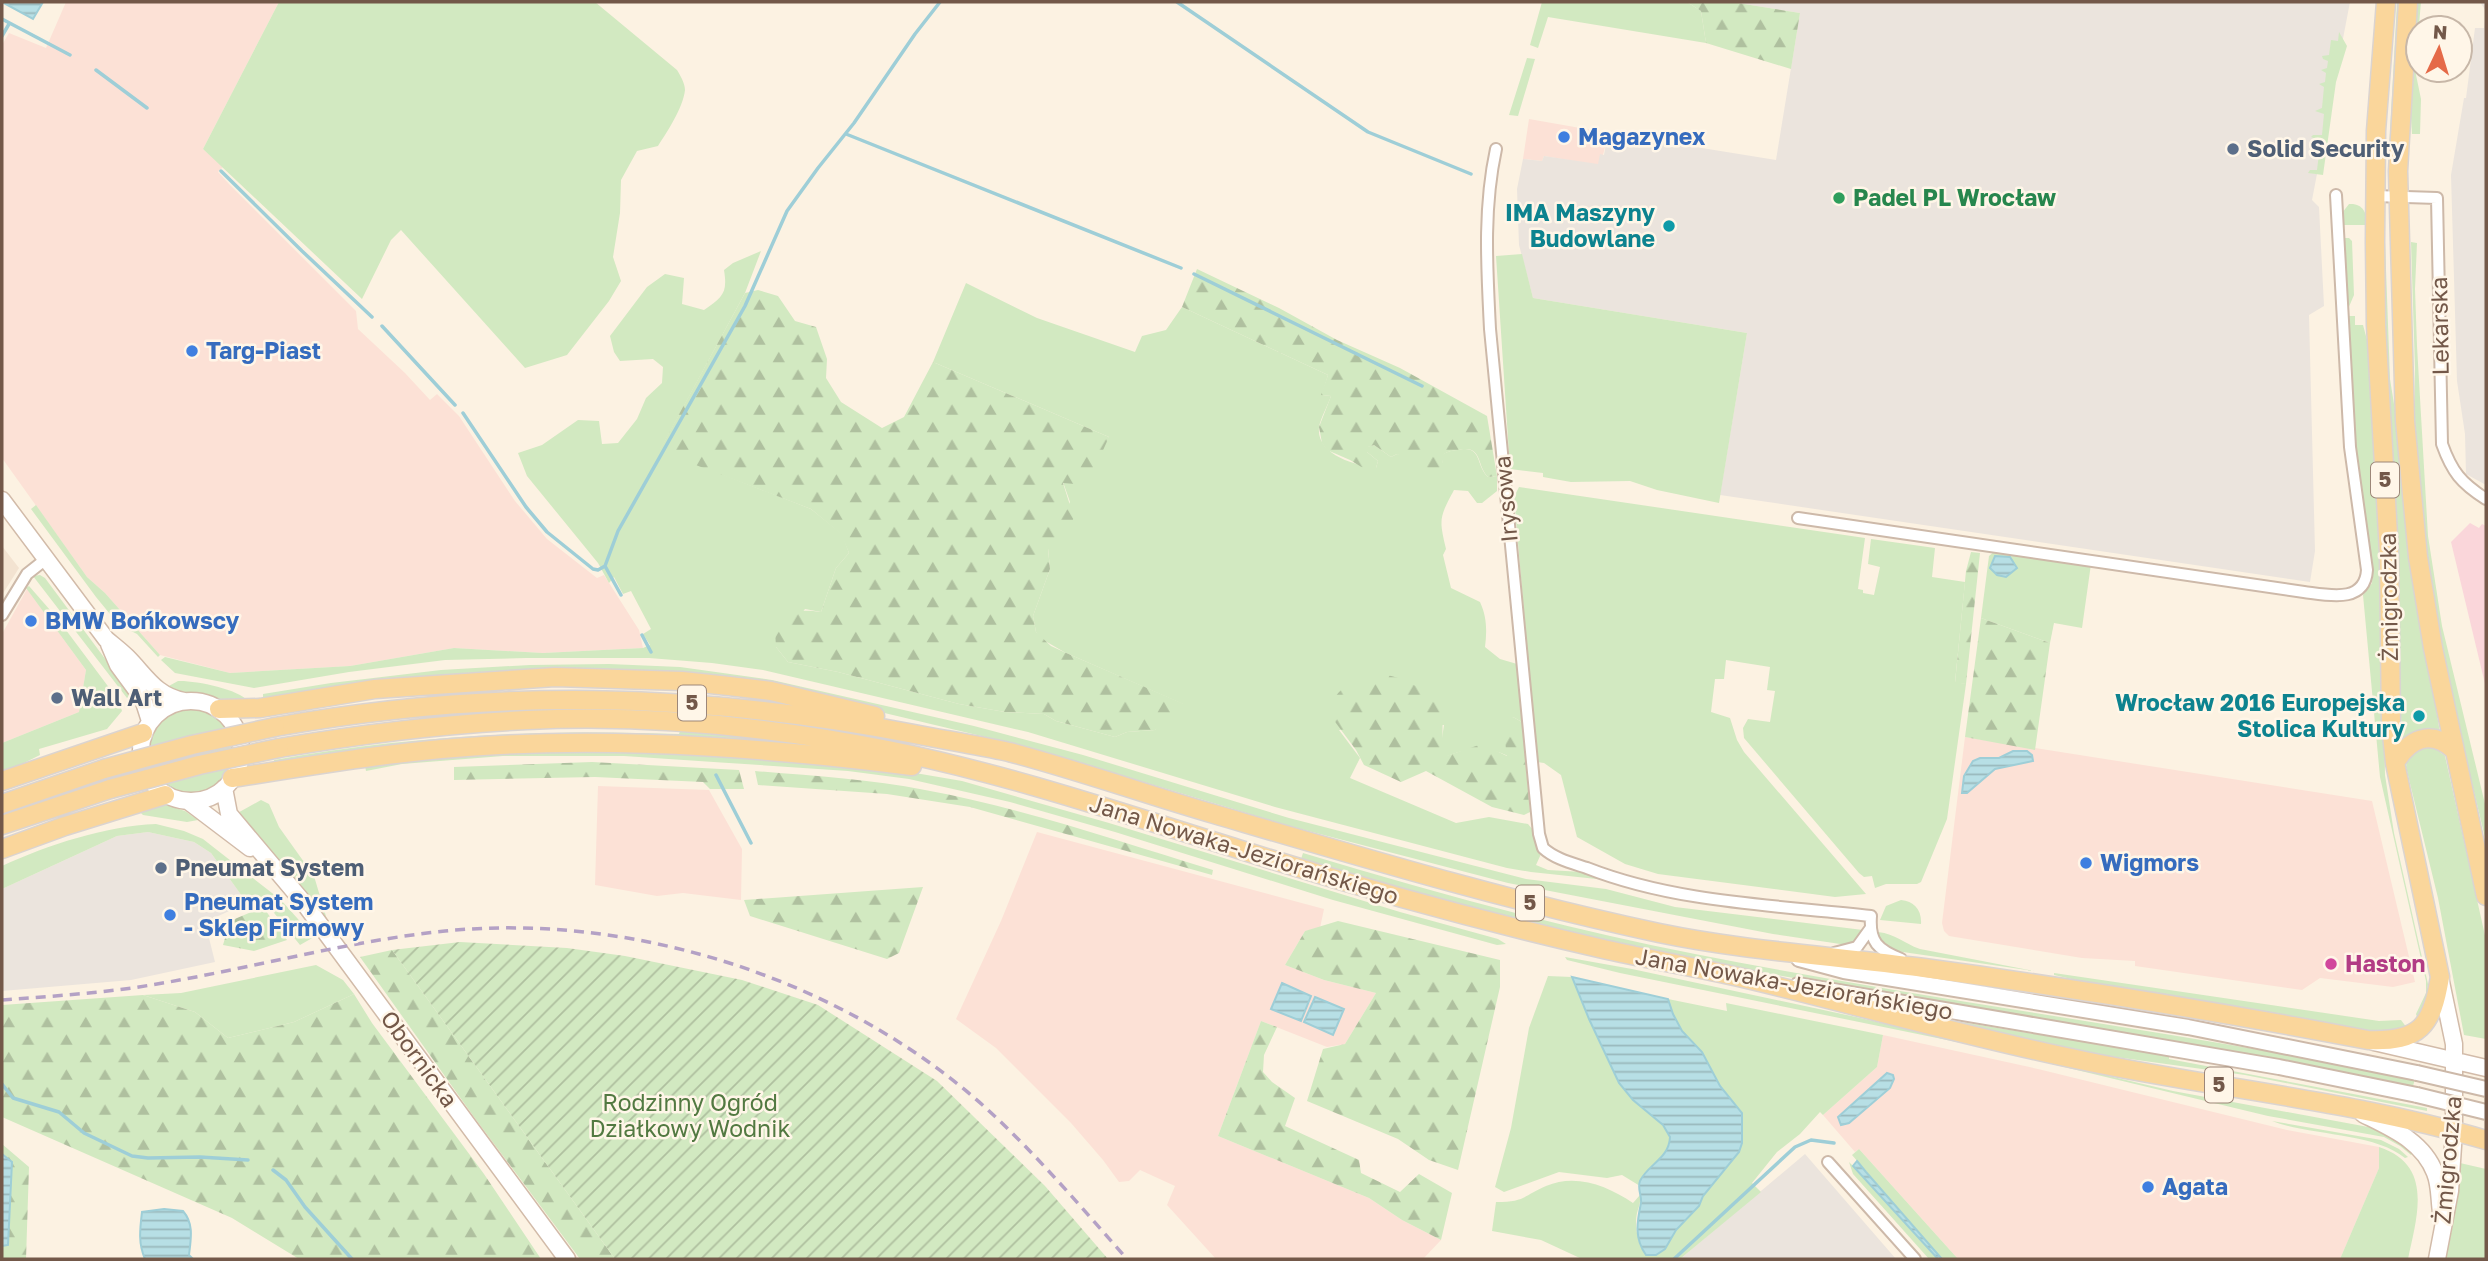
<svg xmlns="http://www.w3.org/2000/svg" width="2488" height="1261" viewBox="0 0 2488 1261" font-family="'Golos Text',sans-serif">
  <defs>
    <pattern id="forest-firs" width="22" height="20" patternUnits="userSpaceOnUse" patternTransform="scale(1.75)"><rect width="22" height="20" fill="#d2e9c1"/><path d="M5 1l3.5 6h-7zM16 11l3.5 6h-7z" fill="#afc09f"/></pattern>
    <pattern id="garden-furrows" width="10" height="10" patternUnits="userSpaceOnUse" patternTransform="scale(1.75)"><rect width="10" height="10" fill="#d2e9c1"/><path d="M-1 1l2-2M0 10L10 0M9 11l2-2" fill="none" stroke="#afc09f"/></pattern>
    <pattern id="water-rules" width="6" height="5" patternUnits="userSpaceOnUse" patternTransform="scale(1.75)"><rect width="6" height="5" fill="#b7dfe5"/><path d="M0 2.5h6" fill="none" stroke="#99b8bc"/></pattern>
  </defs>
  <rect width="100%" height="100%" fill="#fcf2e2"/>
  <path fill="#f3e3d1" d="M2,546L19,568L2,595Z"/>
  <path fill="#fce1d6" d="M66,2H279L203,149L223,167L218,172L229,184L356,311L358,329L405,373L430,400L437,394L459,416L515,501L547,539L597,578L604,575L639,630L643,648L543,653L454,648L350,666L230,673L160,655L105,593L87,577L2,458V45L9,33L46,48Z
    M1529,119L1603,132L1602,142L1606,143L1603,155L1598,165L1544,156L1542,161L1523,159Z
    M27,589L86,670L79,712L2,743V634Z
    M1965,737L2372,801L2415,982L2393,987L2320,978L2302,990L2135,966V961L2082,958L1949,936L1944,931L1942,923Z
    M598,786L709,790L742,849L741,900L683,893L657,896L595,885Z
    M1037,832L1324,909L1320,928L1305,931L1285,965L1324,980L1376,993L1345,1044L1327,1047L1261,1021L1218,1136L1369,1198L1402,1220L1441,1240L1424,1258L1216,1259L1167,1205L1175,1186L1140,1170L1129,1181L1119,1182L1103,1160L1071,1123L996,1048L956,1019L1001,921Z
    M1883,1035L2038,1069L2287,1130L2379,1147V1168L2340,1259H1958L1859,1149L1855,1152L1823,1115L1877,1067Z"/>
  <path fill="#ebe4dd" d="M1732,2H2350L2312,200L2319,207L2324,306L2309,315L2315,551L2310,582L1720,495L1747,333L1533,298L1519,245L1517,189L1523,159L1542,161L1544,156L1598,164L1600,154L1604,155L1606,144L1602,143L1603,132L1776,160L1800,13Z
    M2480,2H2486V485L2466,474L2465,434L2457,381L2451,175L2464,98H2466L2475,28H2484L2486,11Z
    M148,832L194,842L211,853L247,903L205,922L215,962L131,980L2,991V889L117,836Z
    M1805,1154L1896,1259H1680Z"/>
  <path fill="#fad6da" d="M2470,523L2479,528L2482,524L2486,526V688L2451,542Z"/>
  <path fill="#d2e9c1" d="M279,2H595L677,70C680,75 685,83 685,90C683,108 667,132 658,146L637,151L621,180L620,213L613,257L621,281L609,301L567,355L525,368L401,230L391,240L362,299L203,149Z
    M1542,2H1687L1701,11L1706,43L1548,17L1538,48L1530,45Z
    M2397,2H2401L2390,175L2388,170Z
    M2415,2H2421L2415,70L2421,99L2420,134H2412L2409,88Z
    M2339,32L2347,46L2336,82L2323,175L2308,173L2310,170H2317L2319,154L2311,152L2309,150L2320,149L2321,141L2311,137L2313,135H2322L2324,114L2315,111L2322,108L2324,87L2319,84L2325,82L2326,73L2321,70L2327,68L2328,61L2323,59L2322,56L2329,55L2331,40L2338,41Z
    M1527,58L1535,59L1518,116L1509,115Z
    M2349,204C2363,203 2367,213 2367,225H2342V213Z
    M2343,238H2349L2352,241L2354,295L2348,309Z
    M2381,242H2385L2390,379L2397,423L2416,589L2440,733L2418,732L2402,739Z
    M2411,242L2417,243L2415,289L2417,346L2428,536L2442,626L2486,808V842L2442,657L2423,535L2414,440L2415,369Z
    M761,251L745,293L660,450L811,509L842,534L849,553L836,568L821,612L805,609L776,647L788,662L838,672L959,704L1005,712L1044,714L1056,721L1115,737L1127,732L1155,730L1183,704L1064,652L1040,638L1036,632L1033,616L1050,569L1048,548L1070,502L1063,482L1109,437L933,362L966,283L1037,318L1135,352L1142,336L1166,330L1182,307L1328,375L1322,395L1331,396C1328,405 1321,417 1319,427C1316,455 1355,465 1376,468L1378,461L1367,452V447L1374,445L1391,457L1397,454L1443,464L1441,456C1447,451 1451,451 1457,450C1483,444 1475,465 1488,477L1497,476V491L1482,503H1477L1468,491L1454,490C1439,518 1439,519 1446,549L1443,555L1451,588L1480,602C1487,617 1487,631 1485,647L1500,659L1517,664L1522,722L1513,717L1508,756C1488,746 1466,748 1445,757L1441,745L1444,725L1339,730L1360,758L1350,778L1456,823L1489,817L1528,824L1533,830L1541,854L1536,865L1548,870L1583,872L1606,880L1531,872L1507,868L1275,807L1028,732L763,670L712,663L649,658H526L445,660L349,672L254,688L175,673L161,660L165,657L230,673L350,666L454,648L543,653L643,648L650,645L643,634L651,629L631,591L623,594L614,577L609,583L598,563L527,476L518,453L542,445L578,420L599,421L602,444L618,443L637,419L646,398L662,383L663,367L653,359L620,361L614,352L610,336L647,287L665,274L684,278L682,304L704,310C722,297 728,294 724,270L733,263Z
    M1522,254L1533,298L1747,333L1719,503L1657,490L1630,481L1571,482L1543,477V473L1510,469L1496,256Z
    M2347,316H2355V325H2363L2369,347L2381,532L2385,775L2394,833L2428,984L2426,1005L2418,1020L2416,1014L2426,993V981L2380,777L2363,595L2372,583L2373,566L2357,469Z
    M1519,487L1865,538L1858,589L1863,590V593L1874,595L1880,567L1868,564L1871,539L1935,548L1932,577L1965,582L1955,682L1966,684L1947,819L1921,882L1917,884H1886L1875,888L1872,876L1864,877L1859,873L1744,738L1743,728L1748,719L1770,722L1775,691L1767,690L1770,667L1726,660L1724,679H1715L1711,712L1730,718L1737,740L1744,752L1866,894L1835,897L1658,874L1625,864L1577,837L1561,775L1544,763L1537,762L1514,497Z
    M36,505L87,577L105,593L160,655L158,657L137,634L119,625L96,597L31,509Z
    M1995,551L2091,564L2082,628L2054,623L2050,643L1981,618L1989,556Z
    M40,575L45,578L132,695L127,698L33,576Z
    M29,586L57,618L119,701L122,711L107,729L39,749L40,755L2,774V743L79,712L86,670L26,588Z
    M609,664L680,667L772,680L974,726L1083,755L1289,818L1526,879L1606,889L1675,907L1863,930C1861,940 1856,943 1847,945L1773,934L1508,883L1293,827L1028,747L792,691L703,677L263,701V694L331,683L441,670L530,665Z
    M178,681C193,680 239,689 248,701L226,703L207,694L175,691L167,687Z
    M150 751a42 42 0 1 1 84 0a42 42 0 1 1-84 0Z
    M680,731L769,739L816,747L396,745L275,764L274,760C406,736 543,729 679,734Z
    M2420,746L2435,748L2445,756L2486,940V1039L2464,1035L2438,898L2406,767L2407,759Z
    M618,748L880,767L962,781L1109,823L1400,912L1498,939L1506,944L1497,945L1333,900L1115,832L1010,802L909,779L848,771L624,756H503L402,764L366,771L365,766L388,759Z
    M104,777L106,782L2,817V812Z
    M261,800L269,804L279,827L314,876L328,923L234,815Z
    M163,804L185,811L198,820L187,822L143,815L137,809Z
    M156,824L184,831L203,839L281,900L314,937L300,945L262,898L247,903L211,853L194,842L148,832L117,836L2,889V866C48,845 105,826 156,824Z
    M1303,853C1432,892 1562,928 1695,954C1934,1001 2176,1031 2415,1079L2413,1086C2188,1038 1959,1009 1733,967C1587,941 1443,902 1301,859Z
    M1901,900C1914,901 1922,910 1921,924L1880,920L1886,906Z
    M1878,932C1896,934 1903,943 1920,949L2034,971L1889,950L1878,939Z
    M1565,957L1632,969L1856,1017L2173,1091L2379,1129L2416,1151L2411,1155L2400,1146L2384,1137L2268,1116L1981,1047L1620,973L1567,960Z
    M316,965L343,980L354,994L294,1022L228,1038L195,1012L143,995L181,993Z
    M2054,973L2379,1021L2401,1020L2407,1028L2378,1034L2306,1019L2098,985L2054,975Z
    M1548,976L1572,977C1581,1001 1593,1023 1603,1046C1609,1059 1613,1074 1621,1086C1631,1099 1667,1123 1670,1137C1673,1154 1651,1170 1640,1181V1186L1622,1175L1607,1178L1559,1172L1504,1192L1495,1187L1511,1128L1529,1028Z
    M1668,999L1727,1011L1726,1003L1883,1035L1877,1067L1823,1115L1820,1112L1800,1134L1777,1152L1752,1183L1761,1192L1680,1259H1582L1541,1240L1492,1231L1496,1202C1525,1202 1523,1196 1546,1186C1576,1173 1608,1186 1633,1203L1640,1195C1641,1202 1639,1206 1637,1213C1634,1227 1638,1244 1646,1255H1656L1664,1249L1676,1229L1699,1206L1703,1196L1739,1152L1742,1143L1743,1114L1720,1086L1702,1052L1682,1031L1673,1014Z
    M1931,1017L2169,1056V1059L2427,1108V1111L2245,1075L2080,1052Z
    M2272,1121L2381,1140L2399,1149L2408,1157L2405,1158C2373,1132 2311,1136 2272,1121Z
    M2379,1147C2434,1165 2417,1216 2408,1259H2340L2379,1168Z
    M1859,1149L1958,1259H1942L1852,1155Z
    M1849,1162L1853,1166L1938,1259H1929L1853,1174Z
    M2460,1163L2486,1169L2485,1259H2445L2453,1225Z"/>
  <path fill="url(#forest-firs)" d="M1687,2H1732L1800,13L1791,69L1706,43L1701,11Z
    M1197,269L1279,308L1337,340L1400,368L1487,416L1497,476L1488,477C1476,465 1483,444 1458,450C1451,451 1447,451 1442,456L1444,471L1423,467L1397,454L1391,457L1374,445L1368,447L1367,452L1378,461L1376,468L1368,471L1350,460L1327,450L1322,443L1319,427L1331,396L1321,395L1328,375L1182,307Z
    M758,290L778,296L795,321L816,327L827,359L826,378L841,402L882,428L904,417L933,362L1109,437L1090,479L1075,484L1063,483L1074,518L1057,547L1048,549L1050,569L1033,616L1036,632L1051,646L1064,652L1184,704L1174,719L1155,730L1127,732L1115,737L1056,721L1044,714L1005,712L959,704L838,672L788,662L776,647L775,630C793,611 796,609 821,612L836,568L849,553L841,534L811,509L659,451L745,293Z
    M1971,552L1980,553L1966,684L1955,683L1966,571Z
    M1981,618L2050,643L2035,750L1965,737Z
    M1376,674C1406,676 1419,687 1442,706C1444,724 1440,741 1446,756L1482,744L1507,756L1503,727L1513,717L1522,722L1530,812L1524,815L1492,807L1426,771L1401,782L1364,765L1356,750L1327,711C1339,686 1350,681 1376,674Z
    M592,762L739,770L744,789H710L703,782L595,777L454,780V767Z
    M755,771C812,776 869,779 925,790C1023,808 1118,841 1213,870L1212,875L970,807L887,794L758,785Z
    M923,887L899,953L887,959L750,916L744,900Z
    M263,907L287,940L254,951L223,945L230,921Z
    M1338,921L1500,960V987L1458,1170L1429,1160L1398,1139L1307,1101L1323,1049L1345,1044L1376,993L1324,980L1285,965L1305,931Z
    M392,950L615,1259H580L474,1117L360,957Z
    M354,994L372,1023L484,1174L541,1259H299L232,1218L2,1117V1005L143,995L195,1012L228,1038L294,1022Z
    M1261,1021L1277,1027L1264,1055L1263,1072L1272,1082L1295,1098L1285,1126L1359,1160L1361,1173L1400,1192L1419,1174L1452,1193L1441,1240L1402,1220L1369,1198L1218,1136Z
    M2,1144L29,1167L26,1259H2Z"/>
  <path fill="url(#garden-furrows)" d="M460,942L567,948L625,956L742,980L818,1005L937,1081L1045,1186L1108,1259H615L392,950Z"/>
  <path fill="url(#water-rules)" stroke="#9eced7" stroke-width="2" d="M2,2H43L33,19Z
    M1995,556L2010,557L2017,568L2006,577L1997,575L1990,568Z
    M2013,751H2027L2032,755L2033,761L1995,769L1967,793H1962L1964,776L1973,761L1980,758H1999Z
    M1572,977L1668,999L1673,1014L1682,1031L1702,1052L1720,1086L1742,1113V1143L1739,1152L1703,1196L1699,1206L1676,1230L1665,1249L1656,1255H1646C1634,1238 1637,1222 1641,1203C1642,1195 1637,1189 1640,1181C1648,1164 1669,1159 1670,1137L1663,1125L1633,1100L1619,1083L1589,1019Z
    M1282,983L1311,996L1301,1021L1271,1009Z
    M1315,997L1344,1009L1333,1035L1304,1022Z
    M1887,1073L1893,1075L1894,1079L1890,1088L1849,1123L1841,1125L1838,1117Z
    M2,1154L12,1162L8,1245L2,1246Z
    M1857,1161L1866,1172L1942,1259H1938L1853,1166Z
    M164,1209L183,1211C194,1224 191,1238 189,1255L193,1259H145C138,1243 140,1229 142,1212Z"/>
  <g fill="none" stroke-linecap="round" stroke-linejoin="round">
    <path stroke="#9eced7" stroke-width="3.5" d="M1177,2L1368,132L1471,174
      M2,19L70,55
      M2,36L9,24
      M96,70L147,108
      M846,134L1181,268
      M221,171L302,251L372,317
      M1194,274L1422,386
      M382,326L455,405
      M463,413L526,507L547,532L593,569L598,570L605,566
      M621,595L605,566L618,531L745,306L787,211L818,168L854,123L915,34L940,2
      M642,635L651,652
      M716,775L751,843
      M2,1084L13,1098L59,1112L84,1133L132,1156L148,1158L200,1157L248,1160
      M273,1170L286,1180L305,1207L352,1259
      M1674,1259L1795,1147L1811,1140L1834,1143"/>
    <g stroke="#cdb9a9" stroke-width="14">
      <path id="minor" d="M1496,149C1483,209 1487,268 1490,329L1539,834L1543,848C1555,859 1572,863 1587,868C1676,903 1776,905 1871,916C1869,942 1878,950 1901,959
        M2375,196L2437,198L2442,444C2452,472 2461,483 2486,499
        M1798,518L2304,592C2328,595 2365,604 2367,570L2350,447L2336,195
        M2,615L27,574L46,559
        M1834,953L1857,947L1870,929
        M1828,1162L1915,1259"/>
    </g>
    <g stroke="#cdb9a9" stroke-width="18">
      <path id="tertiary" d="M1799,959L1844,971L2188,1027L2417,1073
        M1798,985L2279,1067L2417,1095"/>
    </g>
    <g stroke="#d2bba9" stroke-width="19">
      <path id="secondary" d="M2,500L106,639C113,645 121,651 127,657C146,676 156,696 184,701
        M109,644L118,665L143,699L150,721
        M141 751a50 50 0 1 1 100 0a50 50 0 1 1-100 0Z
        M224,788L229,814L304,903L567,1259
        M188,801L250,848
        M2374,1042L2486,1068
        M2363,1114C2391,1128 2423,1141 2435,1173C2440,1185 2439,1199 2441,1212
        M2437,1259L2450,1191L2454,1131V1044L2440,977"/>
    </g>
    <g stroke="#dbd4d0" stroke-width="21">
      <path id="primary" d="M2408,2L2398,171L2405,421L2418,557L2433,648L2486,896
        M219,709L260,708L375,689L555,677L682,681L729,686L771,691L875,716
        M275,727C494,688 696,692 914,734C945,740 977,745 1009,752C1078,770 1145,794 1214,814C1361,857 1508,901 1659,933C1746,951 1836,956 1924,968C2073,988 2221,1012 2368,1040C2420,1042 2432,1026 2440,977L2395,763L2391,725L2389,553L2376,325L2375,242L2376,131L2386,2
        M279,748C361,734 443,724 527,720C646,714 771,727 888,750C1007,774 1122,813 1238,849C1357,887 1477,920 1599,948C1647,959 1695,967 1743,978C1858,1005 1970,1038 2085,1061C2219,1089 2355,1101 2486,1140
        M2395,763C2409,739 2430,729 2453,749
        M232,778C321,764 410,749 500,745C637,738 776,749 912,766
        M2,781L143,733
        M2,804L104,769
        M2,825L110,789
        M2,849L65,826L165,795"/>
    </g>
    <use href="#minor" stroke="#fff" stroke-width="10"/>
    <use href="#tertiary" stroke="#fff" stroke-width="14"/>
    <use href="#secondary" stroke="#fff" stroke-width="16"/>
    <use href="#primary" stroke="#fad69b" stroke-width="18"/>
    <path stroke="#b4a1c5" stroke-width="3.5" stroke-dasharray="10 7" stroke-linecap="butt" d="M2,1000C53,996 106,993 157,984C253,968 348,941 445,931C635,912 845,980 987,1109C1037,1155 1082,1208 1127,1259"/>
    <g stroke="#cdb9a9" stroke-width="18" stroke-linecap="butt">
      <path id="tertiary-bridge" d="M2417,1073L2486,1089
        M2417,1095L2486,1112"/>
    </g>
    <g stroke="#dbd4d0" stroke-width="21" stroke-linecap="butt">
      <path id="primary-bridge" d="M104,769L192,745L275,727
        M110,789L199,765L279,748"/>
    </g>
    <use href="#tertiary-bridge" stroke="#fff" stroke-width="14"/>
    <use href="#primary-bridge" stroke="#fad69b" stroke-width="18"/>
  </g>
  <g fill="#3f7fe0" stroke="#fff6e8" stroke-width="2.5">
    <circle cx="1564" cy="137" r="7"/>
    <circle cx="192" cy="351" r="7"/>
    <circle cx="31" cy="621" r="7"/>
    <circle cx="2086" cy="863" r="7"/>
    <circle cx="170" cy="915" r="7"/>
    <circle cx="2148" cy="1187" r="7"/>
  </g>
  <g fill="#5c6f8a" stroke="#fff6e8" stroke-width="2.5">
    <circle cx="2233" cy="149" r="7"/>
    <circle cx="57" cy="698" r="7"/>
    <circle cx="161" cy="868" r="7"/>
  </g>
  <circle fill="#2e9e5b" stroke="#fff6e8" stroke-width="2.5" cx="1839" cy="198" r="7"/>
  <g fill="#0f9aa8" stroke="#fff6e8" stroke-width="2.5">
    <circle cx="1669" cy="226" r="7"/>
    <circle cx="2419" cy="716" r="7"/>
  </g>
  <circle fill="#d1479c" stroke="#fff6e8" stroke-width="2.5" cx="2331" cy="964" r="7"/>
  <g text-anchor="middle" stroke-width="5" stroke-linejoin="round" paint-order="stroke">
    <g fill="#fff6e8" stroke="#9d8779" stroke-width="2">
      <rect x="2371" y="462.5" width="28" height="35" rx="5"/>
      <rect x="678" y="685.5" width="28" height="35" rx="5"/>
      <rect x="1516" y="885.5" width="28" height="35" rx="5"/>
      <rect x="2205" y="1067.5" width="28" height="35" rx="5"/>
    </g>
    <g font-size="21" font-weight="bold" fill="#735849">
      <text x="2385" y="487">5</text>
      <text x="692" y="710">5</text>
      <text x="1530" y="910">5</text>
      <text x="2219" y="1092">5</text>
    </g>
    <g font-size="23" font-weight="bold" fill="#366cbe" stroke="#fff6e8" text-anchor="start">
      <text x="1578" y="145">Magazynex</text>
      <text x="206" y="359">Targ-Piast</text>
      <text x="45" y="629">BMW Bońkowscy</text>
      <text x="2100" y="871">Wigmors</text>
      <text x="184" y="910">Pneumat System<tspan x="184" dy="26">- Sklep Firmowy</tspan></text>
      <text x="2162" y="1195">Agata</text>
    </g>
    <g font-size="23" font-weight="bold" fill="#4e5e75" stroke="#fff6e8" text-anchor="start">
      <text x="2247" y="157">Solid Security</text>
      <text x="71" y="706">Wall Art</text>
      <text x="175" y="876">Pneumat System</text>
    </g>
    <g font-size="23" font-weight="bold" fill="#27864d" stroke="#fff6e8" text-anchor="start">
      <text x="1853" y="206">Padel PL Wrocław</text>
    </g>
    <g font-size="23" font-weight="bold" fill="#0d838f" stroke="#fff6e8" text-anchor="end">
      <text x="1655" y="221">IMA Maszyny<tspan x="1655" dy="26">Budowlane</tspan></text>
      <text x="2405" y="711">Wrocław 2016 Europejska<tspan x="2405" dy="26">Stolica Kultury</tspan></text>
    </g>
    <g font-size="23" fill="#735849" stroke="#fff6e8">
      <text transform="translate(2440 326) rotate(-91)" y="8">Lekarska</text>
      <text transform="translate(1506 499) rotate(-95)" y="8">Irysowa</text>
      <text transform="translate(2389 597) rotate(-91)" y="8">Żmigrodzka</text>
      <text transform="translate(1244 850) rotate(17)" y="8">Jana Nowaka-Jeziorańskiego</text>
      <text transform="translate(1794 984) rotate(10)" y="8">Jana Nowaka-Jeziorańskiego</text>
      <text transform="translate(419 1059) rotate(54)" y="8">Obornicka</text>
      <text transform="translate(2448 1160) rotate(-85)" y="8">Żmigrodzka</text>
    </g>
    <g font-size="23" font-weight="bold" fill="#b23c85" stroke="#fff6e8" text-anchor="start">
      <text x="2345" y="972">Haston</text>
    </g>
    <g font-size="23" fill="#527941" stroke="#fff6e8">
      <text x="690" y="1111">Rodzinny Ogród<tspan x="690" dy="26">Działkowy Wodnik</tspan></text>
    </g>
  </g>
  <rect width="2488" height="1261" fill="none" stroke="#735849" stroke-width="7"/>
  <g transform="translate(2439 49) rotate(4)"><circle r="33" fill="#fff6e8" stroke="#c7b7a8" stroke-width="2"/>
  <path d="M0-5L12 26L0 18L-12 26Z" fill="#e56a48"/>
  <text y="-10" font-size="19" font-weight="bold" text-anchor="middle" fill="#735849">N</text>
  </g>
</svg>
